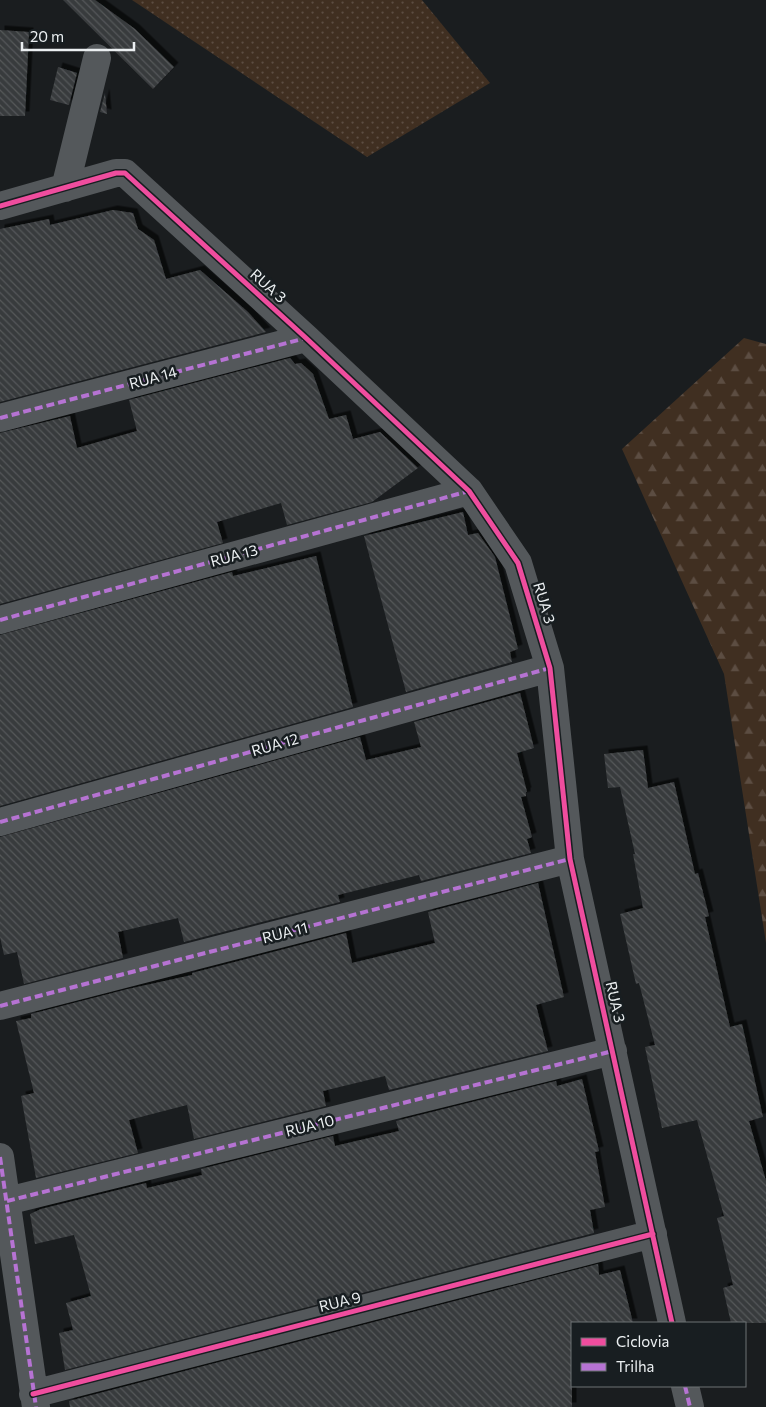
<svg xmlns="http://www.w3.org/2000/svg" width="766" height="1407" viewBox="0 0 766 1407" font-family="Commissioner,sans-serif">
  <defs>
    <pattern id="grass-dots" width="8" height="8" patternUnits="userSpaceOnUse" patternTransform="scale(1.25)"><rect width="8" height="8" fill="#402f21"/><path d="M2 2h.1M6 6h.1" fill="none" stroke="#5c4d42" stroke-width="1.8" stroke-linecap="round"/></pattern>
    <pattern id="forest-firs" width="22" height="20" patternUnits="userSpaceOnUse" patternTransform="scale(1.25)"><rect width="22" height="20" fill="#402f21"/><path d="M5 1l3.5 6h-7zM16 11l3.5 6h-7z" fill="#5c4d42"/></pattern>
    <pattern id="building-back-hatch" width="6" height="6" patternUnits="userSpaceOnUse" patternTransform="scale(1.25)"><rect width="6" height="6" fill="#383b3d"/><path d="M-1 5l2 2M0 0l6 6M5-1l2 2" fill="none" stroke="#55585a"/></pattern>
    <filter id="shadow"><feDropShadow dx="4.5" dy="-4.5" stdDeviation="0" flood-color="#0009"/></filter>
  </defs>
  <rect width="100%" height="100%" fill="#1a1d1f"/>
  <path fill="url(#grass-dots)" d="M132,0H422L490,83L367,157Z"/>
  <path fill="url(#forest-firs)" d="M744,338L766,344V943L724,674L622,449Z"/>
  <path fill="url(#building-back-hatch)" filter="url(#shadow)" d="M63,0H95L135,29L174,67L153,89Z
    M0,30L29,32L25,116H0Z
    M58,67L77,73L69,105L50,100Z
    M105,93L107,114L100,112Z
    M113,210L133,213L138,229L154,240L166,279L200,270L248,312L266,332L0,402V229L49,219L50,225Z
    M290,358L295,364L301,363L313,374L329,419L346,415L353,439L380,432L418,468L372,502L287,525L281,503L217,522L223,543L0,604V433L70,416L77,448L137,431L129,400Z
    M463,512L468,535L478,533L495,557L518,649L510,652L512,662L406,692L364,536Z
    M316,556L353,707L0,806V635L232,572L233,576Z
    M520,693L534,748L517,753L527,792H526V796L521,797L532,837L527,839L531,853L421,881L419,875L338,895L340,902L184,942L178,918L118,932L123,958L24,984L17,952L4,955L0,937V837L360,737L366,760L421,747L414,722Z
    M643,750L648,788L674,782L695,874L698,873L709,916L705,917L730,1027L742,1024L763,1117L749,1121L766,1181V1323H731L723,1288L733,1285L717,1218L724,1216L697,1120L662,1128L645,1047L655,1045L639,983L636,984L620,914L643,908L633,854H635L620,787L608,788L604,754Z
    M538,883L564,997L536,1005L548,1051L389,1090L385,1076L323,1091L326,1106L194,1139L187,1105L129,1120L138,1153L36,1178L21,1096L34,1093L16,1021L31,1018V1014L128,989L192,975V973L346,933L352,963L435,943L428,912Z
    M582,1079L599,1151L595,1152L605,1207L590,1210L594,1233L65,1370L59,1333L73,1330L66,1303L91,1296L74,1235L35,1244L30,1214L41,1209L146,1183L147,1188L202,1175L201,1169L333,1136L335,1146L399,1131L396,1121L556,1081L557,1086Z
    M598,1264L599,1275L620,1270L633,1323H572V1407H70L69,1401Z"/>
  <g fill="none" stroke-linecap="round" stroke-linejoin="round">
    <path stroke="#54585b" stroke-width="28" d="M65,188L97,58
      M0,206L116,173H125L306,338L469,491L518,563L550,668L570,859L672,1323
      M0,418L306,338
      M0,620L469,491
      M0,822L550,668
      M0,1006L570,859
      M0,1157L36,1407
      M7,1201L613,1051
      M685,1386L690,1407
      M33,1394L653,1234"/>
    <path stroke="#b673d3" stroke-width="4" stroke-dasharray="8 4" stroke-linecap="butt" d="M0,418L306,338
      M0,620L469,491
      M0,822L550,668
      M0,1006L570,859
      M0,1157L36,1407
      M7,1201L613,1051
      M685,1386L690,1407"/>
    <g stroke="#181e21" stroke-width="8">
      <path id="cycleway" d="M0,206L116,173H125L306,338L469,491L518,563L550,668L570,859L672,1323
        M33,1394L653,1234"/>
    </g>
    <use href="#cycleway" stroke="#ef4d9e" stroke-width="5"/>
  </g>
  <g text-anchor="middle" stroke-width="5" stroke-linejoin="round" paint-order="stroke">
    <g font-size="15" fill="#ecf0f2" stroke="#181e21">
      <text transform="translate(268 286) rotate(42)" y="5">RUA 3</text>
      <text transform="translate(153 378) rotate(-15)" y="5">RUA 14</text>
      <text transform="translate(234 556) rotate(-15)" y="5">RUA 13</text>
      <text transform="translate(544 603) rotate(73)" y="5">RUA 3</text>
      <text transform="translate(275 745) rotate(-16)" y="5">RUA 12</text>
      <text transform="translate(285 933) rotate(-14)" y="5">RUA 11</text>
      <text transform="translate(615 1002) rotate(77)" y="5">RUA 3</text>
      <text transform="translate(310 1126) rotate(-14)" y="5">RUA 10</text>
      <text transform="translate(340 1302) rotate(-14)" y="5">RUA 9</text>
    </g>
  </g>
  <rect x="571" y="1322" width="175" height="65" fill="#181e21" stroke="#6d7275"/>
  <rect x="581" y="1338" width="25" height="8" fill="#ef4d9e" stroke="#6d7275"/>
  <text x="616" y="1347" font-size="15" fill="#ecf0f2">Ciclovia</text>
  <rect x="581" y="1363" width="25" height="8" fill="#b673d3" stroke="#6d7275"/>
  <text x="616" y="1372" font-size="15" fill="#ecf0f2">Trilha</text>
  <path d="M22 42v8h112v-8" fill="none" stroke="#ecf0f2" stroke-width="2.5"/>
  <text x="30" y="42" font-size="15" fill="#ecf0f2" stroke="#181e21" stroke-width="4" paint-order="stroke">20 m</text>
</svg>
